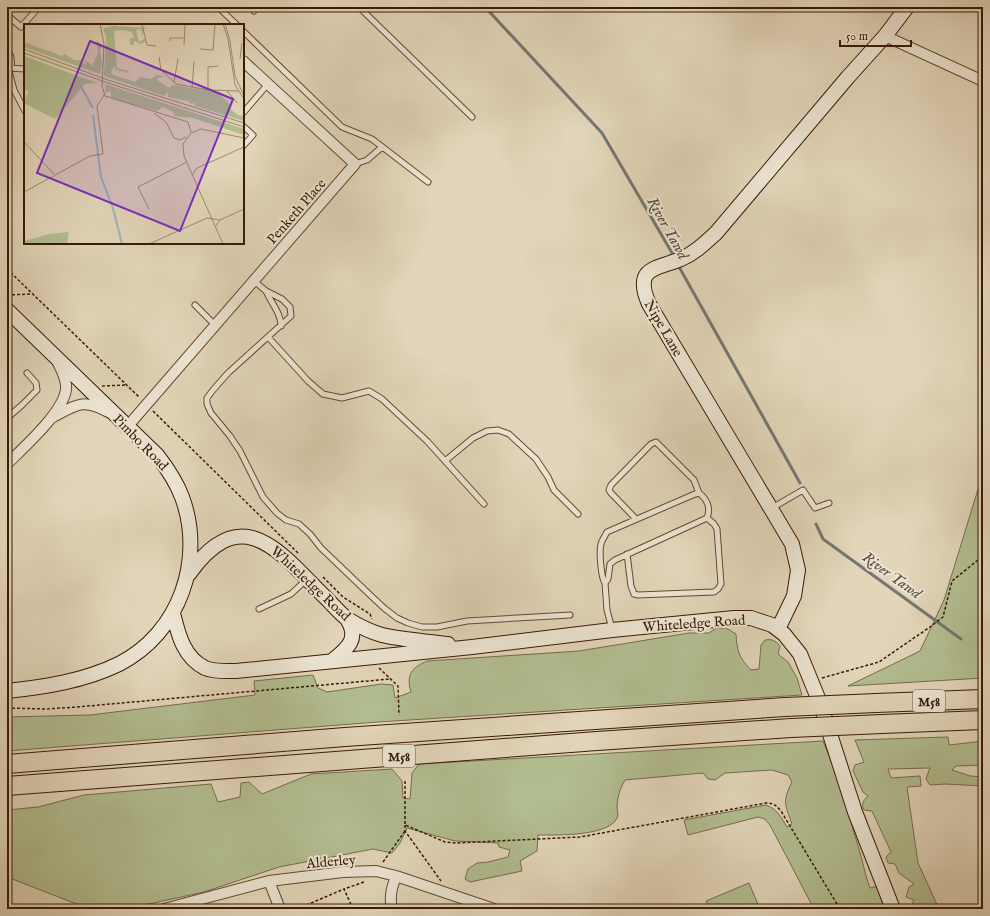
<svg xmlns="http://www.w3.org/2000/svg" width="990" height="916" viewBox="0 0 990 916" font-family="'IM FELL English',serif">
  <rect width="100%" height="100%" fill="#e2d5b9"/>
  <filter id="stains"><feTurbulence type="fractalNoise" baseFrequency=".005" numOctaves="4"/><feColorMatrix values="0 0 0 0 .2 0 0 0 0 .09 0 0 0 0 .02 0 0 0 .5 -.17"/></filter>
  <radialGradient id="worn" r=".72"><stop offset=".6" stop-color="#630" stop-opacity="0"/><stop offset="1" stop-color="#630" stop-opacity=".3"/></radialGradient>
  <path fill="#b2bd90" stroke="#766c4a" d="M983,473V678L848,686L920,651L944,600Z
    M716,628H726L736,634C737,651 739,658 751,670L759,669L761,645L765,640C772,639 775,640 780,646L778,654L788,662L797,678L802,695L378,722L7,751V717L90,715L255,695L254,681L313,675L318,688L327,692L381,684L393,685L395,698L411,692C406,675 411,668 427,661L579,651L689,633H709Z
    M948,737L949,745L983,741V765L956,766L952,770L970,776L983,777V786L945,784L930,785L926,779L930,768L888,769L891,778L920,776L921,786L907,787L918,863L939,909H912L911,907L914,900L906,897L909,887L914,884L899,873L895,864L888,863L886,857L891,852L872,811L864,810C861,804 863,801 868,796L863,792L853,771L855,765L864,762L855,740Z
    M823,741C838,776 848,812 859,849C863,862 865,875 870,888L878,886L884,909H814L770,825L765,819L758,817L688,835L684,820L766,805C777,809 781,817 787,827L792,824C785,804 782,802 792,782L788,775L772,770L725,773L715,780L708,779L703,773L625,780C620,789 618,795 617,806C617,809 618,812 618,815C614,837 555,835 538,835L537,851L520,861L522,871L470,882L465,879L468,869L477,863L488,862L508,857L510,850L499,847L498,843L455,841L407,828L400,843L392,853L373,849L279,867L204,892L126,909H79V905L7,877V810L38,807L84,795L211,784L218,802L240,797L241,783L249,782L262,794L311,774L392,769L402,781L403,798L410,799L412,773L419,764Z
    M749,883L760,909H709L706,901Z"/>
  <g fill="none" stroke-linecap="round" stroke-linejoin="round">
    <path stroke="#747772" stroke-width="3" d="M485,7L602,133L675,258
      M678,265L800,483
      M816,524L823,539L961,639"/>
    <g stroke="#634931" stroke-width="7">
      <path id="lane" d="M218,7L237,25
        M250,7L254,11
        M359,7L472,117
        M7,15L21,27L39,7
        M243,31L342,127L372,139L428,182
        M7,50C12,55 12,61 11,68
        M8,68L14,90L25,111
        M8,68L25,69
        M243,113L268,84
        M243,126L253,135L243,146
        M355,164L367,160L382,147
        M254,281L266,291L282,299L290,307L291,316L228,373L213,390L207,398V404L211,413L230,436L240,451L263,497L277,513L286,520L299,524L310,534L321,548L367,592L384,608L397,618L408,623L422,627H437L467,621L570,615
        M266,291C271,303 281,313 281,326
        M195,305L215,325
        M268,337L308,381L323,394L342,398L369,391L382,399L427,441L484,504
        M7,418L22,405L37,390L36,383L27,373
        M445,461L473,438L487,431L498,430L509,434L536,459L548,477L554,490L578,514
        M772,508L803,490L815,508L829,503
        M636,519L611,493L609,490L611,485L651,444L656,442L694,480L699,493
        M627,554L631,586L634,594L638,595L714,592L718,589L721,584L717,529L714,524L707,518
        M605,583L608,579L610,564L615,560L707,518C711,508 707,499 699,493L695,494L607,532C605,536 602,540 601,544C599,551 601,578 605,583L607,610L612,629
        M259,609L291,594L306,580"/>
    </g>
    <g stroke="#634931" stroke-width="12">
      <path id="street" d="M885,36L983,81
        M53,417C76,405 83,398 108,412
        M127,427L355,164L243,61
        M7,464C23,448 64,412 66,389C67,380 62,371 58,363
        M269,881L280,909
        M164,909L269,881L343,872L376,871L396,876L494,909
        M392,909C389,897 392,887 396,876"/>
    </g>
    <g stroke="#391a04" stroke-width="16">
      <path id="secondary" d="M7,310L157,455C167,468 176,481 182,497C205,559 180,633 119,664C84,681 45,687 7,691
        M189,574C243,498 281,554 327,599C334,606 341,615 349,620C359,626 371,632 382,635C402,640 427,641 448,644
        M173,613C178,633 183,657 205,668C214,672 226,671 236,671L472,647L612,630L734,618H751L772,625L784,634L800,654L820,703L855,812L893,909
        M778,629L794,596L798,570L792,544L649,304C633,267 656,269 681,259C695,253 705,243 716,233L848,77L885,36L907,7
        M332,661C347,649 360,639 347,619"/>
    </g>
    <g stroke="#391a04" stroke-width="20">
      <path id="highway" d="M876,703L983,699
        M882,724L983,720
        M7,764L345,737L785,707
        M7,786L597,741L791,728"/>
    </g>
    <path stroke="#391a04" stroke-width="1.5" stroke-dasharray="3 2" stroke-linecap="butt" d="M7,269L139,397
      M7,295L33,294
      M102,386L126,385
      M153,411L299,554
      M323,577L343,597L370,614L372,619
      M379,668L398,686L399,715
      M822,678L879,662L930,627L943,617L952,581L983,556
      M7,708L45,709L77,707L390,679
      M405,781V825L445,842L456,843L580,837L766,803C773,803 776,805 781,811L840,909
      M405,825V831L441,881
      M383,862L405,831
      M297,909L344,889
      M353,909L344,889L364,882"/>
    <use href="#lane" stroke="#ece4d2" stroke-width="5"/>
    <use href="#street" stroke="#ece4d2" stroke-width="10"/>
    <use href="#secondary" stroke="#ece4d2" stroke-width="14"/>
    <use href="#highway" stroke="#e2d5b9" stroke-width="18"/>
    <g stroke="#391a04" stroke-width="20" stroke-linecap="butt">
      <path id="highway-bridge" d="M785,707L876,703
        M791,728L882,724"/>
    </g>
    <use href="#highway-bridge" stroke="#e2d5b9" stroke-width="18"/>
  </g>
  <g text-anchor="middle" stroke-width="4" stroke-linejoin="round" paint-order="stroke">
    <g fill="#ece4d2" stroke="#6f5742" stroke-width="1">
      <rect x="913" y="690" width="32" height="22" rx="3"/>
      <rect x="383" y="745" width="32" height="22" rx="3"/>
    </g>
    <g font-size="13" font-weight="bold" fill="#391a04">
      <text x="929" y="706">M58</text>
      <text x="399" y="761">M58</text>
    </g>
    <g font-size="14" fill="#391a04" stroke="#ece4d2">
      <text transform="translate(296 211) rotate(-49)" y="5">Penketh Place</text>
      <text transform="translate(664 328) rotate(60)" y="5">Nipe Lane</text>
      <text transform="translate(141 442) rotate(46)" y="5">Pimbo Road</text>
      <text transform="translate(311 583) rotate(43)" y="5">Whiteledge Road</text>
      <text transform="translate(694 623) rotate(-4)" y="5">Whiteledge Road</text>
      <text transform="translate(331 861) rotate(-5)" y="5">Alderley</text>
    </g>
    <g font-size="15" font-style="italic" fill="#56483b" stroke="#ece4d2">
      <text transform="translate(668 228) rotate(61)" y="5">River Tawd</text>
      <text transform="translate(892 575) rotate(36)" y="5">River Tawd</text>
    </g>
  </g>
  <g transform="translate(24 24)">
    <rect width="220" height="220" fill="#e2d5b9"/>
    <path d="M88,2L124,4L120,5L119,13L117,5L112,6L115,18L121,14V18L117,20L110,17V21H106V14H110L108,8L100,6L90,7L93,44L105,47V49L92,46L90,42L87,48L89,51L111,58L116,53L127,55L133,51L140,52L132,55L145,64L149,61L198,69L197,72L208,82L206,85L214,91L220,92V97L171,82V79L167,80L164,77L144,73V68L140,72L80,52L82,12L79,5ZM73,16L78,21L76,26L78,41L76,50L0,23V18L38,32L41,30L50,36H57L58,39L63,41L60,36L67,40V42L72,44L68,42L74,29ZM0,32L51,51L74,59L61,60L31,95L0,79L5,67L0,65ZM81,60L220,105V111L169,94L150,92L149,88L139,83L133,87L93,76L87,73V67L81,69ZM45,208L43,220H0V217L25,210Z" fill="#b2bd90"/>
    <path fill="none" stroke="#9bb5bb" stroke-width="2" d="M55,59L69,84M69,91L77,153L89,184L98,220"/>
    <path fill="none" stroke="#9e8a71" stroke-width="1" d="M76,0L80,20L78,62L81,72L164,98L167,108M118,0L123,21L132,22M199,0L204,15L211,61L220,75M201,0L206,17L211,52L220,72M146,17V14H161M160,21L161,0M0,25L84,56L220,99M176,25L189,26L191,0M0,29L84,59L220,103M135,33L137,46L152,60L184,66L214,67M216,35L218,19M150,58L154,35M168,64L170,38M184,66V43L194,42M203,67L213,79M130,89L142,98L150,114L156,116L162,113M0,118L30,150M169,150L173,144L220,123M0,168L66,132L79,130L73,82L80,71M125,185L114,163L163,138M192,202L196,196L220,185M125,220L183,194L196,196M199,220L160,132L159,120L167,109L177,105L220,114"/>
    <path fill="#7b2cbf" fill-opacity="0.15" stroke="#7b2cbf" stroke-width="2" d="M66,17L209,75L156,207L13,149Z"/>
    <rect width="220" height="220" fill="none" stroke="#391a04" stroke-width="2"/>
  </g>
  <rect width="990" height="916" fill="none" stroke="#e2d5b9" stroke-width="24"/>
  <rect x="8" y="8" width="974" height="900" fill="none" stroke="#391a04" stroke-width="2"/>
  <rect x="12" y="12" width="966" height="892" fill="none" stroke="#391a04"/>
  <path d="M840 40v6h71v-6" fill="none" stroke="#391a04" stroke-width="2"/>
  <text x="846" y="40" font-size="12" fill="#391a04" stroke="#ece4d2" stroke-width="3" paint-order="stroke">50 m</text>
  <rect width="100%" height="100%" filter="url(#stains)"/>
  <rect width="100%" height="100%" fill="url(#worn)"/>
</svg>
